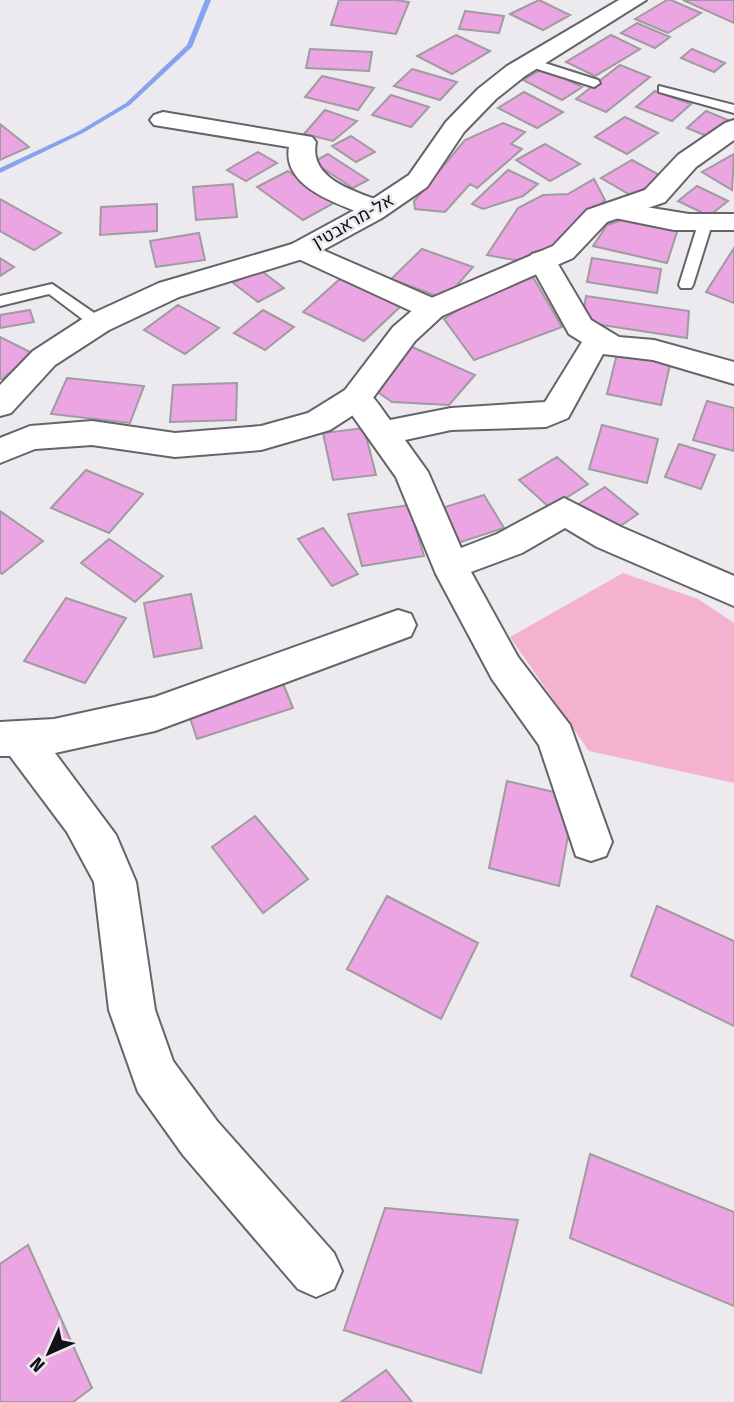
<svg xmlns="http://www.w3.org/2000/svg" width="734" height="1402" viewBox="0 0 734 1402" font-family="'Fira Sans Condensed',Heebo,sans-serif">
  <rect width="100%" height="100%" fill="#edeaef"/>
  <path fill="#f5b2cf" d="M623,573L698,599L734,623V783L589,751L510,637Z"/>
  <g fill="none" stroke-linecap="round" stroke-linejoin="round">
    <path fill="#85a4ee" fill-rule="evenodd" d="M205,0H211L192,47L130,105L83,133L0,173V168L79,131L126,103L187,45Z"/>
  </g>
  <path fill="#eaa5e2" stroke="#9f9b9f" stroke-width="2" d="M339,0H395L409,2L396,34L331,25Z
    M539,0L570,15L543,30L510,14Z
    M667,0H671L701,13L668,33L635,19Z
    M683,0H734V23Z
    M465,11L504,16L499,33L459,29Z
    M637,23L670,37L655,48L621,33Z
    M456,35L490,51L452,74L417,56Z
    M611,35L640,49L595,76L566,62Z
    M310,49L372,52L369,71L306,68Z
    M692,49L725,63L714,72L681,58Z
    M620,65L650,77L606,112L576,99Z
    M544,68L582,87L562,100L523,80Z
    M412,69L457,82L440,100L394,86Z
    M322,76L374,88L358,110L305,97Z
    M655,91L691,104L672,121L636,107Z
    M524,92L563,112L537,128L498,108Z
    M391,95L429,107L411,127L372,115Z
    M325,110L357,121L333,141L304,134Z
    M706,111L728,120L709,137L687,128Z
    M625,117L658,133L627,154L595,137Z
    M503,123L525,132L511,144L522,149L477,188L470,184L445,212L415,209L414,201L465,140Z
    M0,124L29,147L0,160Z
    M351,136L375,152L356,162L332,146Z
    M545,144L580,164L550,181L516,160Z
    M258,152L277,163L246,181L227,170Z
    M328,154L368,180L353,188L313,162Z
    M734,154L732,190L702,172Z
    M632,160L663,177L632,196L601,178Z
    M508,170L538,184L523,196L483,209L472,204Z
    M288,171L334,203L303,220L257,187Z
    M594,179L605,200L556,252L520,261L487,255L518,208L543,195L568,194Z
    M233,184L237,217L196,220L193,187Z
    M697,186L728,201L709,216L678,201Z
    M0,199L61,233L34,250L0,231Z
    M157,204V231L100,235L101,207Z
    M622,220L678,229L667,263L593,246L607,225Z
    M199,233L205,260L156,267L150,241Z
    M734,248V303L706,292Z
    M422,249L473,267L445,299L391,279Z
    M0,258L14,267L0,276Z
    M592,258L661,269L657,293L587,282Z
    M259,269L284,288L258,302L233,283Z
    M533,277L562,327L474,360L444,319L477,298Z
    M341,278L401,306L364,341L303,312Z
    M586,296L689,311L687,338L582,322Z
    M178,305L219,328L185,354L144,330Z
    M30,310L34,322L0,328V315Z
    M263,310L294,327L265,350L234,333Z
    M0,337L34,354L2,379H0Z
    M410,346L475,375L449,405L392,402L372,388Z
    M618,350L671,360L661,405L607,394Z
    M67,378L144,386L130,423L51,414Z
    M237,383L236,420L170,422L173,385Z
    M707,401L734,408V451L693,440Z
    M602,425L658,439L647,483L589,469Z
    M364,428L376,475L333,480L323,433Z
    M679,444L715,455L701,489L665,477Z
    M557,457L588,484L550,508L519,480Z
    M86,470L143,494L109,533L51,508Z
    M605,487L638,514L610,533L577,505Z
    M484,495L504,528L445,547L426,513Z
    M409,505L424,556L362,566L348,514Z
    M0,511L43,541L2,574L0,572Z
    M323,528L358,574L332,586L298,539Z
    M109,539L163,576L135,602L81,563Z
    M191,594L202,648L154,657L144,603Z
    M66,598L126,618L85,683L24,661Z
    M282,681L293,708L197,739L188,712Z
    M507,781L575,797L559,886L489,868Z
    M255,816L308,879L263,913L212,847Z
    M387,896L478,943L441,1019L347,969Z
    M657,906L734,941V1026L631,976Z
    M590,1154L734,1212V1306L570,1238Z
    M385,1208L518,1220L481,1373L344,1330Z
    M28,1245L92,1388L73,1402H0V1264Z
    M386,1370L412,1402H341Z"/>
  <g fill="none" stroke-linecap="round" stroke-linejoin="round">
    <g stroke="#676469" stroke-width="4">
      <path id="lane" d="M532,59L598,80L600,83L594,87L528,66L526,63Z
        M659,86L734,105V113L659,92Z
        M705,220L712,224L693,285L691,288H681L679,285L698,224Z
        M52,284L103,319V327H93L49,294L0,306V296Z"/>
    </g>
    <g stroke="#676469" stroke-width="4">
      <path id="street" d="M163,112L312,137L316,142C308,180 357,192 386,203L390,209L386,215H366C338,204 282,187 289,147L154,125L150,120L154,115Z
        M615,202L689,214H734V230H674L605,216L601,210L605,204Z
        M302,241L442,302L447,309L442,316L432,319L422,316L292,256L288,250L292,244Z
        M542,251L552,254L591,320L619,337L654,340L734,362V384L653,360L603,354L568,418L546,427L451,430L405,440L428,472L461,548L497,534L564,498L621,527L734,576V606L597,547L565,528L522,553L471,572L518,657L570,725L612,842L606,856L591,861L576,856L539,745L492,679L436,574L396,477L340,398L345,390C369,383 376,402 390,420L451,408L545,402L582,342L569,334L528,260L532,254Z
        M398,610L411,614L416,625L411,636L155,731L55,753L116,835L136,882L155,1010L173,1061L217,1121L334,1253L342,1271L334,1289L316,1297L298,1289L183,1155L138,1092L109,1010L94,882L67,832L10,756H0V722L54,719L155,697Z"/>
    </g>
    <g stroke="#676469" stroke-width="4">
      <path id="secondary" d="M619,0H646L525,76L496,99L464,132L427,187L382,218L312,256L179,297L109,330L55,365L11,413L0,416V385L33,351L87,316L159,283L292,244L362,206L409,175L446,122L478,89L507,66Z
        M734,120V140L696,167L665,202L607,222L573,258L442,316L415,341L367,406L330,430L261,450L175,457L92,445L35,449L0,463V438L30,426L92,421L175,433L261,426L308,413L345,390L393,327L422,302L553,246L587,210L645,190L678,155L725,123Z"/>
    </g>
    <use href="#lane" fill="#fff" fill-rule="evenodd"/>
    <use href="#street" fill="#fff" fill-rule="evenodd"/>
    <use href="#secondary" fill="#fff" fill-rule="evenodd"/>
  </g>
  <g text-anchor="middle" stroke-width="5" stroke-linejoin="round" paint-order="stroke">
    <g font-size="18" fill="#121113" stroke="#edeaef">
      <text transform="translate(353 221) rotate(-30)" y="6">אל-מראבטין</text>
    </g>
  </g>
  <g transform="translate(49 1353) rotate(225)" stroke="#edeaef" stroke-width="5" paint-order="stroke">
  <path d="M0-5L12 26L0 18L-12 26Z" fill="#121113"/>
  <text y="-10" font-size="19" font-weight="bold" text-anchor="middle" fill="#121113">N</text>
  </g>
</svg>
